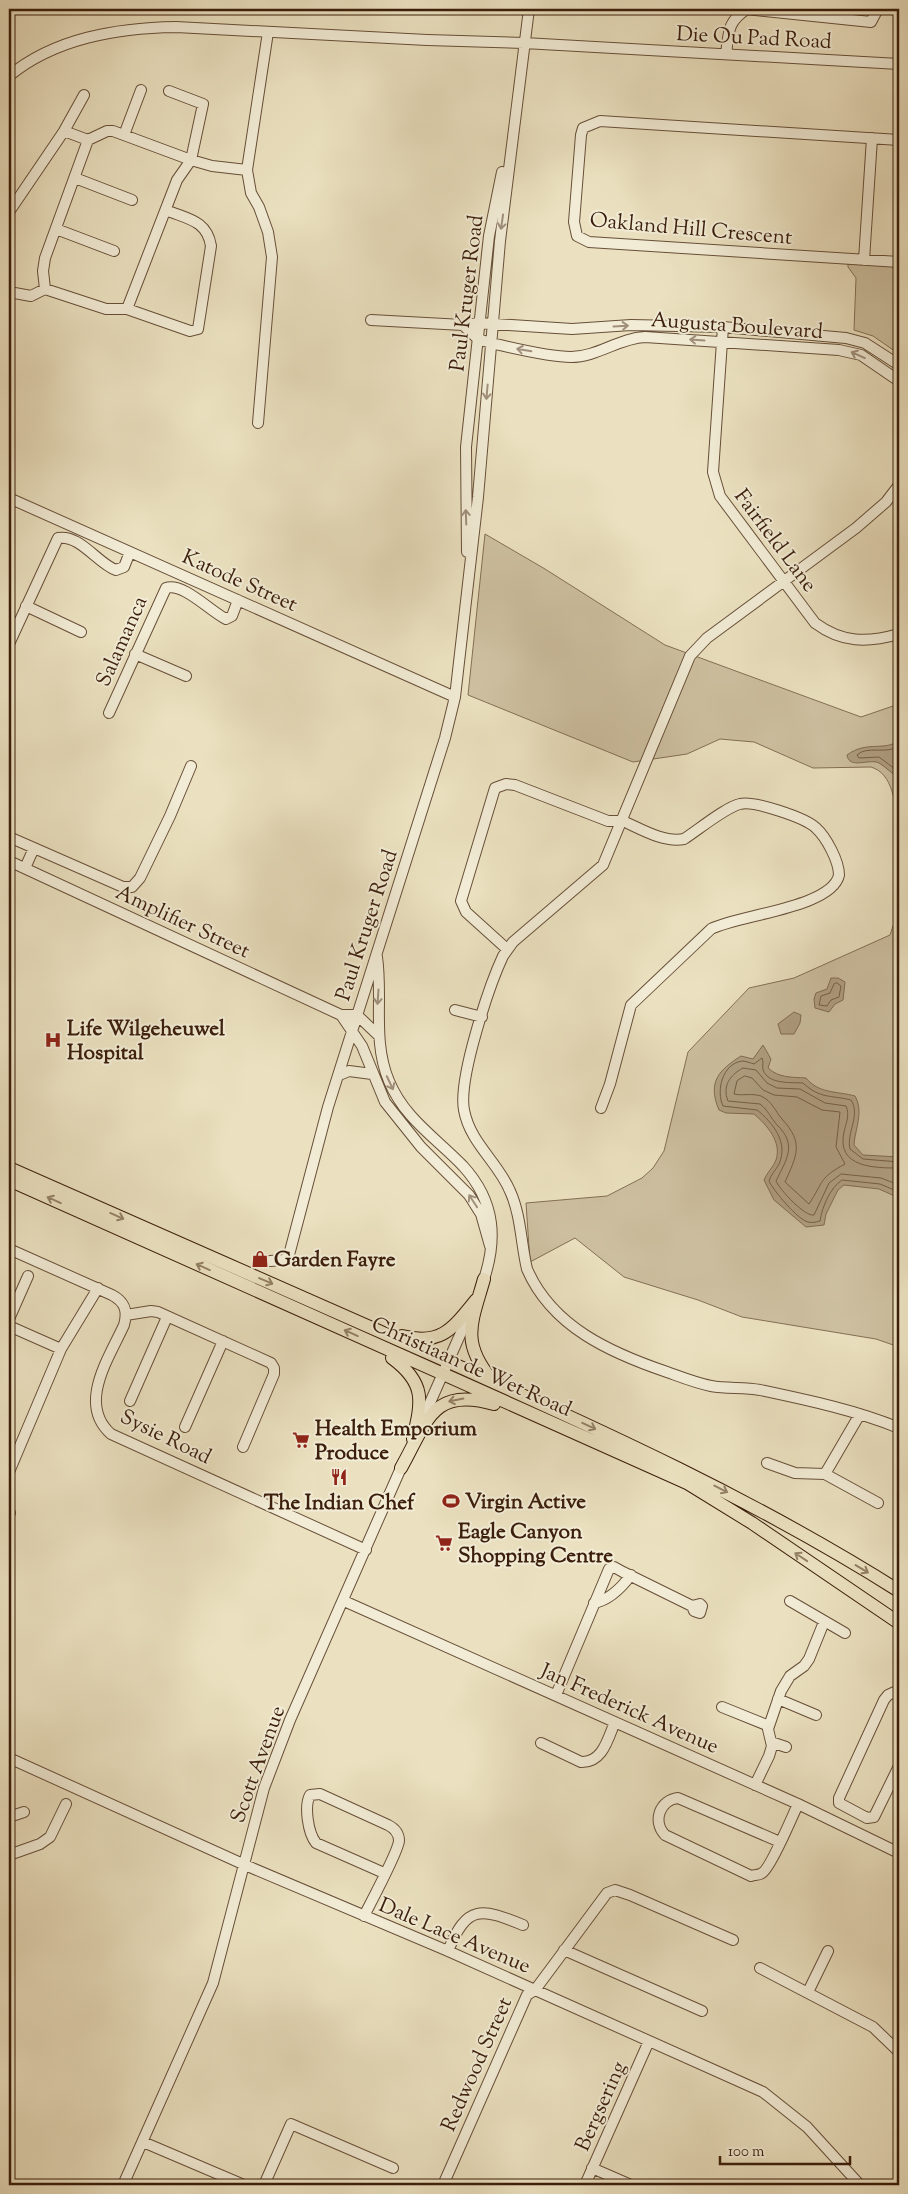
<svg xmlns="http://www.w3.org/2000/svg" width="908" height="2194" viewBox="0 0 908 2194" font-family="'Sorts Mill Goudy',serif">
  <rect width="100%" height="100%" fill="#ebe1c0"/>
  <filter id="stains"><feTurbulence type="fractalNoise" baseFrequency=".004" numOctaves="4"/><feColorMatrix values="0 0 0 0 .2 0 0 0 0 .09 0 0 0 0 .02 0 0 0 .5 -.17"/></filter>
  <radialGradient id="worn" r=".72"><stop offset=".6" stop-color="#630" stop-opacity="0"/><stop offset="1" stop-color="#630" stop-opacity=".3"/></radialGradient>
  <path fill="#cdc0a1" stroke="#846f56" d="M848,263L899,266V354L873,336L854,330L856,278L848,267Z
    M485,534L545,569L665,645L861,717L899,704V824C894,804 894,774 871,767L813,768L754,742L720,739L687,754L633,762L468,695Z
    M899,908V1347L876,1339L742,1317L698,1300L624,1277L575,1238L530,1262L526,1203L607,1196L642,1178L653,1168L664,1151L688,1052L749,988L794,978L890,935Z"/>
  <path fill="#af9f82" stroke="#816b52" d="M899,740V778C892,774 886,767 879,763C870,758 849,770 847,755C867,740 886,752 899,740Z
    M831,978H838L845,982L843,1000L835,1004L829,1012L815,1008L814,999L816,993L827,989Z
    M794,1012L801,1015L800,1023L794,1034H781L778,1024Z
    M763,1045L771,1059L768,1068C779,1078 791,1077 806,1078C819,1094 837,1091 855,1096C864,1112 855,1129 854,1145L863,1155L899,1157V1198L879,1189L844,1185L838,1190L826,1214L824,1225L806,1227L774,1200L764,1180C767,1172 773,1168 776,1160C782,1142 767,1125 754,1114L726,1113L719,1110C707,1082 719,1070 741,1056L753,1059Z"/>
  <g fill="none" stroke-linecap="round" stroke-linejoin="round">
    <path stroke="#755e46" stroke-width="1" d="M899,746C887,755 867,745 857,755L859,758L879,757L899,772
      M837,983L841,986L839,997L831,1000L827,1006L819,1005L821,996L830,993L834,984Z
      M745,1076L752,1078L763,1090L774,1095L797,1097L822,1110L840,1112L836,1147L845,1164C819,1178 824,1181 809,1204L785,1182C797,1155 804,1143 782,1119C775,1111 772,1101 761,1096C752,1093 742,1096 734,1094L737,1081Z
      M899,1162L863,1159L850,1149C846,1133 861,1115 851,1100C831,1095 820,1099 803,1083C791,1082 769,1085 763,1070C762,1065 764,1062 762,1058L754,1064C751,1063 745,1061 742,1061C722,1064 716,1091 723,1106L757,1110C772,1122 789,1142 779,1164C776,1170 771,1174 769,1181C773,1190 798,1220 808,1222C812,1223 817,1222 820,1221C822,1207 830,1188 842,1180L880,1184L899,1192
      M899,1168C875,1168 836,1168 844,1132C846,1123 850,1115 846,1106L825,1103L800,1089L777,1088L767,1083L756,1070L743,1068C730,1075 722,1086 728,1101L760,1104C768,1110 771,1118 777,1125C798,1145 786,1160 776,1181C780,1190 805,1217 814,1215L829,1183L841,1174L881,1178L899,1185"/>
    <g stroke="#674f38" stroke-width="12">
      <path id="minor" d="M746,9L871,22L878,9
        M726,54C729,32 727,22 747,9
        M9,76C55,38 117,28 176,27L427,40L524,43L899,64
        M64,131L88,140L107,131H113L191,160L212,166L247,170
        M124,135L141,90
        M899,140L600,121L583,128L581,135L574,222L577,236L589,242L899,262
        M75,178L132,200
        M9,212L64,131L84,95
        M56,229L114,251
        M864,260L872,138
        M45,289L43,271L45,258L88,140
        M9,292L31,296L45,289L106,309H127L177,180L191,160L203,104L169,91
        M127,309L190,331L198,329L211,246C207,220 187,219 166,210
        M371,320L463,325L479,323L572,329L631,325L723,327L846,338L865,343L899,365
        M463,325L478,339L491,343C513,348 548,357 571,357C597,357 619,338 645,337L839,350L861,355L899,381
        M723,327L713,472L720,496L815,623C842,643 867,643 899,634
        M258,423L272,257L268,232L259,207L251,193L247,170L268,32
        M899,485L886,502L856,528L707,638L690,656L603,865L513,942L503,956C489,986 458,1079 464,1110C470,1143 498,1162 510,1191C521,1215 521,1244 527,1269C552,1327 611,1353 667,1372C681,1377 696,1383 711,1386C727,1389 744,1387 760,1390C807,1400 855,1410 899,1428
        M9,498L455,697
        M467,552L466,447L489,236L502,172
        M26,606L81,632
        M9,644L58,538C80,534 98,564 116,570L124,567L130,552
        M135,654L186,676
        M109,713L166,588C183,582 211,612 226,619L232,616L238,600
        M9,837L123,887H132L140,878L170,816L191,766
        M9,861L341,1015H357L379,1036
        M25,868L34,848
        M507,949L466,912L461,901L495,788L506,784L515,785L608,821H623
        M377,957C383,998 372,1041 389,1081C404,1118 436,1138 463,1166C496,1202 498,1241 482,1285
        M455,1010L482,1017
        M341,1015L362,1046L385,1102L421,1147L469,1195L481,1214L490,1246
        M339,1075L349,1071L372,1074
        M601,1108L610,1084L631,1005L711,929C737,915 832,908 839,875C839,861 826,837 816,828C806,818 753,800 740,804C726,807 698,830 684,839C664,843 641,829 623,821
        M9,1249L112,1295C125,1302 128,1311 124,1325C109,1358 77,1404 111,1434L366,1550
        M270,1261L284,1260L289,1255L328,1107L445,738L455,697L478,497L500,241L529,9
        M126,1315L151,1311L158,1312L271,1363L274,1368V1374L243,1447
        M9,1319L28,1276
        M9,1326L61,1349
        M130,1401L167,1317
        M860,1414L825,1474L878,1503
        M421,1423L471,1310
        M185,1427L223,1341
        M767,1463L795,1473L825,1474
        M9,1472L61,1349L98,1288
        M9,1512L10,1513
        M344,1601L798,1804L899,1853
        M790,1601L845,1633
        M594,1603C610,1600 622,1587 631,1575
        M899,1690L888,1695L884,1700L839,1798V1803L867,1818L874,1817L899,1766
        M556,1695L609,1569L614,1567L623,1572L692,1606L700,1604L702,1606L700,1613L694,1611L692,1606
        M778,1699L816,1715
        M722,1707L769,1726
        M771,1742L786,1747
        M541,1743L581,1762C603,1763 608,1738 615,1722
        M9,1758L245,1865L448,1951L763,2092L807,2127L860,2185
        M755,1785L769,1756L772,1746L768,1729L781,1691L790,1676L804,1666L809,1659L824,1622
        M9,1817L24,1812
        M780,1842L678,1798C660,1800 652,1821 665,1835L751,1876C754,1875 760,1875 762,1873C770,1869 793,1815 798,1804
        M9,1855L40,1844L50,1837L66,1804
        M364,1916C371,1902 398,1852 399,1841C399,1833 394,1828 388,1825L320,1794L310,1795C304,1806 308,1833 316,1843L384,1873
        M564,1950L702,2011
        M448,1951C467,1904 481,1908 523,1925
        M760,1968L873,2027L899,2052
        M808,1992L828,1951
        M143,2142L244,2185
        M592,2168L631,2185
        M123,2185L213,1983L264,1788L290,1720L404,1461
        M264,2185L291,2124L393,2168
        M443,2185L527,1995L535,1990L607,1893L615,1890L630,1895L733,1940
        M585,2185L649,2041
        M896,2185L899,2183"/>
    </g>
    <g stroke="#3b1e0b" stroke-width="14">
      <path id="major" d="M9,1168C156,1233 302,1297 449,1362C603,1431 757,1501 899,1591
        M9,1180L687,1483L752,1523L899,1623
        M484,1279C472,1322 460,1341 491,1379
        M402,1336C442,1346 453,1328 476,1300
        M392,1358C426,1383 422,1401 413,1439
        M401,1468C427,1422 432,1386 494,1404"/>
    </g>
    <use href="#minor" stroke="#f2ecd6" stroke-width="10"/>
    <use href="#major" stroke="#ebe1c0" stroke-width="12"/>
  </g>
  <defs><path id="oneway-shaft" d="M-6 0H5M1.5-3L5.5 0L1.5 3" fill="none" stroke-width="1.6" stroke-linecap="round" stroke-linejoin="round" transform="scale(1.25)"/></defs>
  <g stroke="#a08f7b">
    <use href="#oneway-shaft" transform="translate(502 222) rotate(98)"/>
    <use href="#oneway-shaft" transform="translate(621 326) rotate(-3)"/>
    <use href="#oneway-shaft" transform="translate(697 340) rotate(-176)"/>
    <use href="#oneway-shaft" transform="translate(524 350) rotate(-171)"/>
    <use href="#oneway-shaft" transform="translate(858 355) rotate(-156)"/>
    <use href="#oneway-shaft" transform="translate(487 392) rotate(95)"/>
    <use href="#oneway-shaft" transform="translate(466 517) rotate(-92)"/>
    <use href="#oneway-shaft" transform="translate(378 997) rotate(94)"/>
    <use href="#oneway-shaft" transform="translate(390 1083) rotate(65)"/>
    <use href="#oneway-shaft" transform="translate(473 1201) rotate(-123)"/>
  </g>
  <g stroke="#938066">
    <use href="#oneway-shaft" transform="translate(54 1200) rotate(-156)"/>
    <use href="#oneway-shaft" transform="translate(117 1216) rotate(24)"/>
    <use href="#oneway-shaft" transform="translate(203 1267) rotate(-156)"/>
    <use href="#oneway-shaft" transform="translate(266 1281) rotate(23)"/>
    <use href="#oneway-shaft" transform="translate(351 1333) rotate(-156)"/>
    <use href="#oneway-shaft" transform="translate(456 1400) rotate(169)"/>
    <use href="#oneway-shaft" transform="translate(589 1426) rotate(25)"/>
    <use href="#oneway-shaft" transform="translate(721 1489) rotate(27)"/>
    <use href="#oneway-shaft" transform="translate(801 1557) rotate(-146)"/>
    <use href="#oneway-shaft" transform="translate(862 1569) rotate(31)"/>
  </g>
  <defs>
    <g id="hospital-bare" transform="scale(1.35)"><path d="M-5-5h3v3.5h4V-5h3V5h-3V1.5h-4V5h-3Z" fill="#8f2418" stroke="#f2ecd6" stroke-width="2.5" paint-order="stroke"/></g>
    <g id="shop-bare" transform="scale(1.35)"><path d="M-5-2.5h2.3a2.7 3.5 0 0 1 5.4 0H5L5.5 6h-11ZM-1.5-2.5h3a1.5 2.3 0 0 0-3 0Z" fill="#8f2418" stroke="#f2ecd6" stroke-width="2.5" paint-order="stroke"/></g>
    <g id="supermarket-bare" transform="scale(1.35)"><path d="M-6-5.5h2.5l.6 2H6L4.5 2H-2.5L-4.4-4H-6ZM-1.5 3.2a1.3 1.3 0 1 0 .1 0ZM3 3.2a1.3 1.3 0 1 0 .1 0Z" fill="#8f2418" stroke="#f2ecd6" stroke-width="2.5" paint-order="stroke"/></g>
    <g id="restaurant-bare" transform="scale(1.35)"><path d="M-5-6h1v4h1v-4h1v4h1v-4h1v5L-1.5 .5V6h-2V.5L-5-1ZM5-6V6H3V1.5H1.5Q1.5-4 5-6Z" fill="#8f2418" stroke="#f2ecd6" stroke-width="2.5" paint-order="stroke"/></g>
    <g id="stadium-bare" transform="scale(1.35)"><path d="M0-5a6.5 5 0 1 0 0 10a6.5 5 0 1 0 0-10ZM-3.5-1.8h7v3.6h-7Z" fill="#8f2418" stroke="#f2ecd6" stroke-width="2.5" paint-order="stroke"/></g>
  </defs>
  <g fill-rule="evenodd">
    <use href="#hospital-bare" x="53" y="1040"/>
    <use href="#shop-bare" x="260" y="1259"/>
    <use href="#supermarket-bare" x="301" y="1440"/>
    <use href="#restaurant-bare" x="339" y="1477"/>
    <use href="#stadium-bare" x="451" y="1501"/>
    <use href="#supermarket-bare" x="444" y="1543"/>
  </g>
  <g text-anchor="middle" stroke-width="4" stroke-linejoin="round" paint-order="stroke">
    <g font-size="21" fill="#3b1e0b" stroke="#f2ecd6">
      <text transform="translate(754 37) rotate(3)" y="7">Die Ou Pad Road</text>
      <text transform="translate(691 228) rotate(5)" y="7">Oakland Hill Crescent</text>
      <text transform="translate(466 293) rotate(-83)" y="7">Paul Kruger Road</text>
      <text transform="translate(737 325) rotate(4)" y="7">Augusta Boulevard</text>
      <text transform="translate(776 540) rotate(53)" y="7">Fairfield Lane</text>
      <text transform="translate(240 580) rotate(24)" y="7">Katode Street</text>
      <text transform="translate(121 641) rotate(-66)" y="7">Salamanca</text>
      <text transform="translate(183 921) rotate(25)" y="7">Amplifier Street</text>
      <text transform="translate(366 925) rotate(-72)" y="7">Paul Kruger Road</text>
      <text transform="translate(472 1366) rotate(24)" y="7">Christiaan de Wet Road</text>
      <text transform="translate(166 1436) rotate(26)" y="7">Sysie Road</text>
      <text transform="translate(630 1708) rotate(24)" y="7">Jan Frederick Avenue</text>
      <text transform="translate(257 1764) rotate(-70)" y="7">Scott Avenue</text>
      <text transform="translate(455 1935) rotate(23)" y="7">Dale Lace Avenue</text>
      <text transform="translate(476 2064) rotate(-66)" y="7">Redwood Street</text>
      <text transform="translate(600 2106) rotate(-66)" y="7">Bergsering</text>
    </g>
    <g font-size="21" font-weight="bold" fill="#3b1e0b" stroke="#f2ecd6" text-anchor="start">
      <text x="67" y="1035">Life Wilgeheuwel<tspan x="67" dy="24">Hospital</tspan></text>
      <text x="274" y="1266">Garden Fayre</text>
      <text x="315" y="1435">Health Emporium<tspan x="315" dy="24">Produce</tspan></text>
      <text x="465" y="1508">Virgin Active</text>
      <text x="339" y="1509" text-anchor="middle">The Indian Chef</text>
      <text x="458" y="1538">Eagle Canyon<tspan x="458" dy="24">Shopping Centre</tspan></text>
    </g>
  </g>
  <rect width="908" height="2194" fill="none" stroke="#ebe1c0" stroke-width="30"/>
  <rect x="10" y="10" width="888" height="2174" fill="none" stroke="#3b1e0b" stroke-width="2.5"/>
  <rect x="15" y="15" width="878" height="2164" fill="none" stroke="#3b1e0b"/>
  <path d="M720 2156v8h130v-8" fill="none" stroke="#3b1e0b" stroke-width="2.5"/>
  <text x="728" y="2156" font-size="15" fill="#3b1e0b" stroke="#f2ecd6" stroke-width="4" paint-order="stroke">100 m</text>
  <rect width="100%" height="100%" filter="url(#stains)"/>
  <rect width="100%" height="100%" fill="url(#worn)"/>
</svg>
